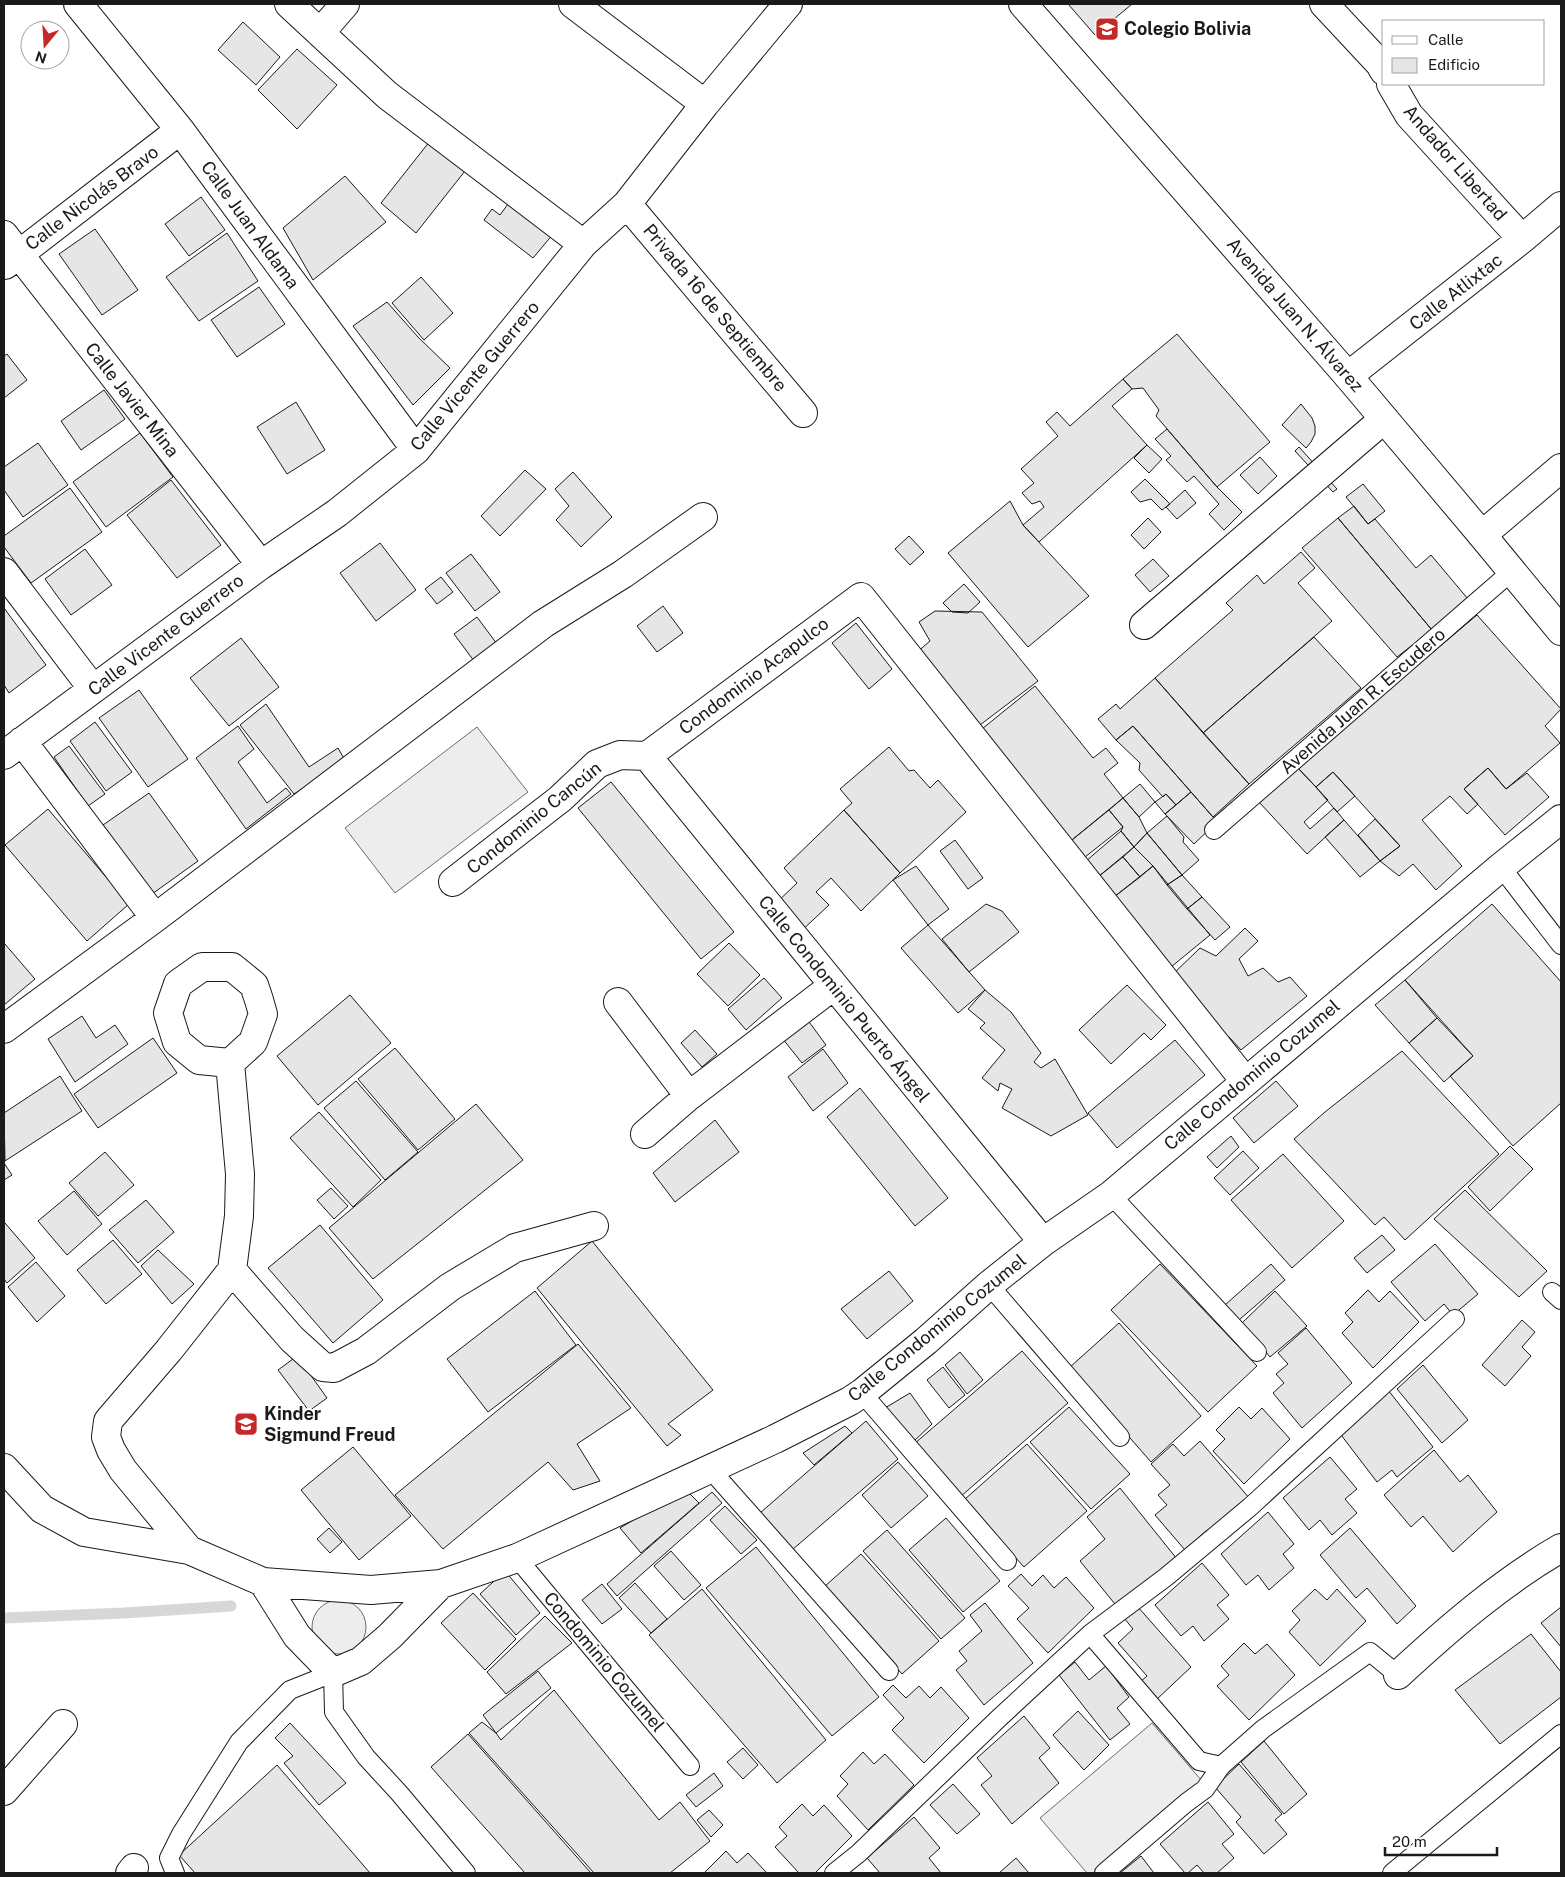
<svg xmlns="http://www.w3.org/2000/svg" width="1565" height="1877" viewBox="0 0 1565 1877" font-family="'Public Sans',sans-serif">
  <rect width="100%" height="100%" fill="#fff"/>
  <path fill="#ededed" stroke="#6a6a6a" d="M477,727L528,792L395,893L345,828Z
    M312 1627a27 27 0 1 1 54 0a27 27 0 1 1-54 0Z
    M1152,1723L1202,1781L1094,1873H1087L1040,1818Z"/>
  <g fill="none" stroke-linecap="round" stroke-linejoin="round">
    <path stroke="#d7d7d7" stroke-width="11" d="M4,1618L124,1613L231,1606"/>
  </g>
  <path fill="#e6e6e6" stroke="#1a1a1a" d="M1068,4H1132L1095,35Z
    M243,22L280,57L256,85L218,50Z
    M297,49L337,85L297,129L258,90Z
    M430,141L465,171L416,233L381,203Z
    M345,176L386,222L313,280L283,228Z
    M201,197L225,230L189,256L165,224Z
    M511,200L554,233L533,258L484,220L492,209L500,215Z
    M95,229L138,290L102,315L59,254Z
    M227,233L258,281L199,321L166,277Z
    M421,277L453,313L424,340L392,303Z
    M259,287L285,324L237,357L211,320Z
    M387,302L418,337L450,368L413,405L353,326Z
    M1177,334L1270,442L1217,487L1156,416L1159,410L1143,388L1132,389L1123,379Z
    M7,354L27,380L4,398V356Z
    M1123,379L1132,389L1112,406L1147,445L1039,542L1023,525L1044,507L1040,501L1032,504L1022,493L1034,483L1021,469L1058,436L1046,422L1057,412L1070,426Z
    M104,390L125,419L81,450L61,421Z
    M296,402L325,450L287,474L257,427Z
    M1301,404L1312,418L1315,426V434L1311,442L1306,448L1282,425Z
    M1167,429L1217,487L1242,512L1224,530L1209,514L1219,504L1194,476L1187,482L1166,460L1171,456L1155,439Z
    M140,433L173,477L106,527L73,482Z
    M38,443L68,485L23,517L4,490V467Z
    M1147,445L1162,459L1149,473L1134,458Z
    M1299,447L1337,489L1333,492L1295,451Z
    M1260,457L1277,476L1258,494L1240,475Z
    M525,470L546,489L500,536L481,516Z
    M573,472L612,517L581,547L556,520L569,506L555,489Z
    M1145,479L1170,504L1162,510L1151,499L1140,502L1131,492Z
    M171,480L221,545L177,578L127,515Z
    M1363,484L1385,511L1368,524L1346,497Z
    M70,488L102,532L31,583L4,547V536Z
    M1185,490L1196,503L1177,519L1166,507Z
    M1010,501L1023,525L1089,596L1028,647L948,553Z
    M1354,506L1368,524L1375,519L1416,568L1431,555L1468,599L1432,630L1338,518Z
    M1148,518L1161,532L1144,549L1131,535Z
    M1338,518L1432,630L1397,657L1302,548Z
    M909,536L924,552L910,565L895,549Z
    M380,543L416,590L376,621L340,573Z
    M85,549L112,585L71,615L45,579Z
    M1301,552L1315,568L1298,583L1332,621L1203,733L1155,678L1233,610L1226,603L1257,575L1264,584Z
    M471,554L500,592L475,611L446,573Z
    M1153,559L1169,576L1150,592L1135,575Z
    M441,577L453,592L437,604L425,589Z
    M964,584L980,602L968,613L952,612L943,603Z
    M663,606L683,633L657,652L637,626Z
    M4,608L46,665L9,693L4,685Z
    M935,611L982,612L1038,681L976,728L915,654L930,641L919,622Z
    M1477,615L1561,709L1545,726L1560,743L1506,789L1488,768L1464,789L1478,804L1467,814L1450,796L1422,820L1462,866L1436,890L1413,864L1399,876L1380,861L1400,846L1333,772L1316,787L1297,767Z
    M477,617L497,644L474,661L454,634Z
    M856,623L892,669L869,689L832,643Z
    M1314,637L1361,688L1249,784L1203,733Z
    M241,638L279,687L229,726L190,678Z
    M1155,678L1249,784L1213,817L1133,726L1116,740L1098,719L1116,704L1120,709Z
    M1035,686L1093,758L1106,748L1118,763L1104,774L1123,798L1067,844L977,733Z
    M139,690L188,759L148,787L99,718Z
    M266,704L309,767L338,748L346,762L294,794L240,725Z
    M95,722L132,772L106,791L70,741Z
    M238,726L254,749L238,762L267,803L286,788L291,794L246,829L196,758Z
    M1133,726L1191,792L1176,805L1166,794L1163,797L1139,770L1140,763L1116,740Z
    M69,746L105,794L88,806L54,757Z
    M889,747L909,771L914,770L930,788L938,780L966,812L900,873L844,810L852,803L840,789Z
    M1297,767L1328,800L1304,822L1310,829L1334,808L1344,820L1307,854L1259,802Z
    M1488,768L1506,789L1527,773L1549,797L1505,835L1464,789Z
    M1333,772L1355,796L1337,812L1316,787Z
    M611,782L734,932L701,959L578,808Z
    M1140,784L1155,802L1139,817L1123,798Z
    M1191,792L1213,817L1219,820L1194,844L1165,814Z
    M149,793L198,861L152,894L103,825Z
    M1166,794L1176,805L1165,814L1155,802Z
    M1123,798L1139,817L1147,833L1134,847L1121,831L1123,827L1109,810Z
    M48,809L129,904L87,941L5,845Z
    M844,810L900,873L861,911L831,878L816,892L829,905L798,934L773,906L797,883L784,868Z
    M1109,810L1123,827L1080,861L1067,844Z
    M1167,816L1184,837L1183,842L1199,860L1182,875L1147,833Z
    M1375,819L1400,846L1380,861L1358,835Z
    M1344,820L1380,861L1360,877L1325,837Z
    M1121,831L1134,847L1098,877L1086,861Z
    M1147,833L1182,875L1167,885L1153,866L1134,847Z
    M955,840L983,878L968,889L940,851Z
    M1134,847L1153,866L1140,877L1123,857Z
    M1123,857L1140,877L1114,897L1098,877Z
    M916,866L949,909L928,925L893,880Z
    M1153,866L1210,935L1171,967L1114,897Z
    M1182,875L1202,897L1187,909L1167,885Z
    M1202,897L1230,927L1215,940L1187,909Z
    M986,904L1002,911L1019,932L969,972L942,939Z
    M1492,904L1561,982V1103L1513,1146L1450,1076L1473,1056L1405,980Z
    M928,925L985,990L958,1013L901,948Z
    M1245,928L1258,941L1239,959L1248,976L1263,968L1278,982L1290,977L1307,996L1241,1050L1229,1037L1223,1042L1171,976L1200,948L1216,956Z
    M4,943L35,979L4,1005Z
    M729,943L760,975L728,1006L697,974Z
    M764,978L782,998L746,1030L728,1009Z
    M1405,980L1437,1018L1409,1043L1375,1005Z
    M1127,985L1166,1025L1151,1040L1144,1033L1111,1064L1079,1030Z
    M985,990L1011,1012L1041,1053L1034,1062L1041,1068L1055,1059L1088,1115L1051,1136L1002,1108L1012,1089L1000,1083L998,1091L982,1078L1005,1050L980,1028L985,1023L968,1009Z
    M350,995L391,1043L318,1105L277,1056Z
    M82,1016L96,1038L115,1025L128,1044L75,1082L48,1039Z
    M1437,1018L1473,1056L1444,1082L1409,1043Z
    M807,1019L826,1045L802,1063L782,1038Z
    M695,1030L717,1054L702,1067L681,1043Z
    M153,1038L177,1073L98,1128L74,1094Z
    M1175,1040L1205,1075L1117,1148L1088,1113Z
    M395,1048L455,1119L418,1150L358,1079Z
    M823,1049L848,1083L813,1111L788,1077Z
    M1402,1051L1499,1154L1405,1240L1384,1217L1375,1225L1294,1139L1325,1112Z
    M60,1076L82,1111L5,1161L4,1113Z
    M356,1081L418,1152L385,1180L324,1108Z
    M1276,1081L1298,1106L1254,1143L1233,1118Z
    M860,1088L948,1198L915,1226L827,1117Z
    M476,1104L523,1160L373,1279L329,1228Z
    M319,1112L381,1180L353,1207L290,1138Z
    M715,1120L739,1152L675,1202L653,1173Z
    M1231,1136L1239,1147L1217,1168L1207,1157Z
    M1510,1146L1533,1169L1490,1211L1468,1187Z
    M1243,1151L1259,1168L1230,1195L1214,1178Z
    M105,1152L134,1185L98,1216L69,1183Z
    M1283,1154L1344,1221L1292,1268L1231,1200Z
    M4,1163L12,1175L4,1180Z
    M331,1188L348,1206L334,1219L317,1200Z
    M1465,1190L1547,1271L1519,1297L1434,1219Z
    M74,1191L102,1224L67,1255L38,1221Z
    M146,1200L174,1232L138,1263L109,1230Z
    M5,1223L35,1258L7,1283L4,1279V1225Z
    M320,1225L383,1300L333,1343L268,1268Z
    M1382,1235L1395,1250L1367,1273L1354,1258Z
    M113,1240L142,1274L106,1304L77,1270Z
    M592,1241L713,1390L668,1424L681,1435L667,1446L537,1288Z
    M1435,1244L1478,1294L1453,1315L1444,1304L1425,1321L1391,1282Z
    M158,1250L194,1284L172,1304L141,1266Z
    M36,1262L65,1296L37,1322L8,1287Z
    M1160,1264L1257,1366L1208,1412L1111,1310Z
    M1271,1264L1285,1280L1239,1320L1225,1305Z
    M889,1271L913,1301L867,1339L841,1309Z
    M1368,1290L1379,1302L1390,1291L1419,1322L1373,1368L1342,1333L1353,1322L1345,1313Z
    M535,1291L576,1345L488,1412L447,1359Z
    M1275,1291L1307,1326L1270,1357L1242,1323Z
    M1522,1320L1535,1332L1522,1347L1531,1356L1505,1386L1482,1365Z
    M1119,1323L1201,1416L1151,1462L1069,1368Z
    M1306,1328L1352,1383L1302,1428L1273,1393L1284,1383L1276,1374L1288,1364L1278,1353Z
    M578,1344L631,1408L577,1444L600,1481L573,1490L548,1462L443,1549L395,1495Z
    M1022,1351L1068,1403L960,1497L914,1444Z
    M960,1352L983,1380L967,1394L945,1365Z
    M297,1356L327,1398L309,1411L278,1370Z
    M1423,1365L1468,1420L1442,1443L1397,1389Z
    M943,1367L965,1395L949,1408L927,1380Z
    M1388,1390L1433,1447L1397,1477L1392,1470L1377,1482L1338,1431Z
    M910,1393L932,1424L913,1442L885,1408Z
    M1069,1407L1130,1474L1091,1509L1030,1442Z
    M1239,1407L1251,1419L1262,1408L1290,1439L1244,1484L1213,1451L1225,1439L1216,1430Z
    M866,1421L898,1459L792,1550L760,1513Z
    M845,1426L852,1433L814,1465L803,1453Z
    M1200,1441L1251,1500L1213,1536L1207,1530L1185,1550L1155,1515L1167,1505L1158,1495L1170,1485L1151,1464L1173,1444L1184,1456Z
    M1027,1444L1087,1511L1024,1567L964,1500Z
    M353,1447L411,1516L359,1560L301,1490Z
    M1434,1450L1460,1482L1468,1475L1497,1512L1453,1552L1423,1516L1411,1527L1384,1495Z
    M1330,1457L1357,1489L1345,1499L1357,1513L1332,1535L1320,1520L1309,1530L1283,1498Z
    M898,1462L928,1496L891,1528L862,1495Z
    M1120,1488L1177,1559L1119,1609L1080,1561L1105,1539L1087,1517Z
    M712,1492L722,1503L617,1596L607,1584Z
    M690,1494L699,1503L641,1553L620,1528L647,1512L644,1509Z
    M725,1506L757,1540L741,1554L710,1520Z
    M1268,1512L1294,1544L1283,1554L1294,1568L1269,1590L1258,1575L1246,1585L1221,1554Z
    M946,1518L1000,1581L963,1612L909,1550Z
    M329,1528L342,1542L330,1553L317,1539Z
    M1350,1528L1416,1606L1397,1624L1367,1588L1356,1598L1320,1555Z
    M887,1530L965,1618L941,1639L863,1551Z
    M756,1547L879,1697L832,1736L706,1588Z
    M671,1551L701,1585L684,1600L654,1566Z
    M861,1554L939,1641L902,1674L824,1587Z
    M1202,1563L1229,1595L1217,1605L1229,1619L1204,1641L1193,1626L1181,1636L1155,1605Z
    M505,1571L540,1613L516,1635L480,1594Z
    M1021,1574L1032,1586L1043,1575L1054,1588L1066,1577L1094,1608L1048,1653L1017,1619L1029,1608L1008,1586Z
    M635,1583L667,1619L651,1633L619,1598Z
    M602,1584L622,1609L602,1624L582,1600Z
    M702,1589L826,1740L777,1783L649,1635Z
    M1315,1589L1327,1600L1337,1589L1366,1621L1320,1666L1289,1632L1300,1620L1292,1611Z
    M473,1593L516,1639L485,1670L441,1623Z
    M985,1603L1033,1663L984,1705L956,1670L967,1661L959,1651L982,1631L970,1615Z
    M1137,1606L1191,1667L1155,1701L1140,1682L1147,1676L1118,1643L1133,1629L1124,1618Z
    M1561,1607V1647L1541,1623Z
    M545,1616L572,1643L506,1694L487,1672Z
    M1531,1634L1561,1672V1697L1500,1744L1455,1690Z
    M1244,1643L1255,1654L1267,1644L1295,1675L1249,1720L1217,1686L1229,1675L1221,1666Z
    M1075,1662L1089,1680L1106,1666L1129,1697L1117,1708L1130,1724L1110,1740L1059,1675Z
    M538,1671L551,1688L496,1733L483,1715Z
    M893,1685L906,1698L919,1686L930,1698L941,1687L969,1718L924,1763L892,1730L904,1718L883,1695Z
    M554,1690L659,1820L680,1802L710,1841L670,1873H594L469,1733L482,1722L496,1733L501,1740Z
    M1078,1711L1109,1745L1084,1770L1053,1735Z
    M1024,1716L1050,1748L1039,1758L1059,1783L1012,1824L981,1785L992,1776L977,1758Z
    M290,1723L346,1783L319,1805L284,1763L293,1756L275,1738Z
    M468,1734L591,1873H525L431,1767Z
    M1264,1741L1307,1794L1284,1814L1241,1762Z
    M743,1748L758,1765L743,1779L727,1762Z
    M863,1752L874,1764L885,1754L914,1785L868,1830L837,1796L848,1784L840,1776Z
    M1239,1764L1282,1814L1275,1820L1287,1834L1264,1854L1236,1822L1241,1817L1215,1787Z
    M277,1765L370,1873H195L179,1855Z
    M714,1773L723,1786L696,1807L686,1795Z
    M953,1784L980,1814L957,1834L930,1805Z
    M1208,1802L1234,1834L1222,1844L1234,1858L1217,1873H1204L1197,1865L1188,1873H1185L1160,1844Z
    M802,1804L813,1816L824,1805L852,1836L815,1873H799L775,1847L787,1836L779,1827Z
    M709,1810L723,1825L711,1837L697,1820Z
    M914,1817L940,1848L929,1858L941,1873H880L867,1858Z
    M726,1851L737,1863L748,1853L767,1873H704Z
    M1141,1856L1154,1873H1120Z
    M1016,1858L1029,1873H999Z"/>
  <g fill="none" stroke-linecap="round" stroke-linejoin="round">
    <g stroke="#1a1a1a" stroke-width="20">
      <path id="service" d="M1214,830L1511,572
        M1501,867L1561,945
        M1111,1195L1257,1352
        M989,1285L1120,1437
        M1552,1292L1561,1300
        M862,1393L1007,1561
        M710,1469L889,1671
        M517,1558L690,1766
        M1090,1634L1199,1761L1221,1766L1263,1729L1370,1652L1398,1675
        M175,1873L169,1858L181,1834L239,1742L290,1690L333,1673L334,1712L366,1757L400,1794L466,1873
        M834,1873L859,1853L998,1719L1090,1634L1166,1577L1250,1507L1455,1319
        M1104,1873L1186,1803L1205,1789L1221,1766
        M1392,1873L1561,1734"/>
    </g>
    <g stroke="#1a1a1a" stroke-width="30">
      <path id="minor" d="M78,4L180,130L416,450
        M289,4L387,95L583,244
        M573,4L705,104
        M1324,4L1380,64L1384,71
        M320,33L345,4
        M1391,84L1409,115L1522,239
        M627,204L803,413
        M4,235L261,565
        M5,265L180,130
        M1348,376L1522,239L1561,206
        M1482,535L1561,468
        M4,572L93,689
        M1144,625L1384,419
        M22,741L155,918
        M4,755L261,565L337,513L416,450L583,244L627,204L705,104L788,4
        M647,756L861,597L1245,1081
        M647,756L1043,1242
        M453,882L560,799L597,764L620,755L647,756
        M202,967H232L254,985L259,1000L263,1014L253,1042L230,1063L199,1060L177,1042L168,1013L178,984Z
        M618,1002L689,1096
        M4,1029L155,918L543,624L623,574L703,517
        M645,1134L689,1096L833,986
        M232,1270L292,1339L323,1367L334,1368L366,1351L450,1287L515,1248L594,1226
        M4,1468L42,1509L84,1532L189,1550L263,1582L371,1590L441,1584L517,1558L775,1439L850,1401L862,1393L926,1341L989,1285L1043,1242L1111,1195L1501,867L1561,819
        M189,1550L123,1470L111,1450L106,1437L108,1421L169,1350L232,1270L239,1216L240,1174L230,1063
        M263,1582L297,1636L333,1673L361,1661L390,1636L441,1584
        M1398,1675C1449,1628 1502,1582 1561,1548
        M4,1791L63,1724
        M130,1873L134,1868"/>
    </g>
    <g stroke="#1a1a1a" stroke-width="30">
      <path id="secondary" d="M1023,4L1348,376L1482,535L1561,631"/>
    </g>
    <use href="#service" stroke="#fff" stroke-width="18"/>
    <use href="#minor" stroke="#fff" stroke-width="28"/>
    <use href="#secondary" stroke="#fff" stroke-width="28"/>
  </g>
  <defs>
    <g id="school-square" transform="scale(1.25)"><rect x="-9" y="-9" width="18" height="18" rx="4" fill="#c62828" stroke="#fff"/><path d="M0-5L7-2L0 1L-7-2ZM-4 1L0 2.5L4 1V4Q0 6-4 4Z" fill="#fff"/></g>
  </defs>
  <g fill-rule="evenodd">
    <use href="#school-square" x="1107" y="29"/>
    <use href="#school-square" x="246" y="1424"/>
  </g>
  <g text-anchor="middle" stroke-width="4" stroke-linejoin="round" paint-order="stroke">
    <g font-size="18" font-weight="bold" fill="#1a1a1a" stroke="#fff" text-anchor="start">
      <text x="1124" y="35">Colegio Bolivia</text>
      <text x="264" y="1420">Kinder<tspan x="264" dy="21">Sigmund Freud</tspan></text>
    </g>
    <g font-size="18" fill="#1a1a1a" stroke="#fff">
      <text transform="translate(1455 163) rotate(49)" y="6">Andador Libertad</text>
      <text transform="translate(92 198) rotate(-37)" y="6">Calle Nicolás Bravo</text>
      <text transform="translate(250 225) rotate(54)" y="6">Calle Juan Aldama</text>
      <text transform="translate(1456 292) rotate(-38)" y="6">Calle Atlixtac</text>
      <text transform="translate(715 308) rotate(50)" y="6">Privada 16 de Septiembre</text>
      <text transform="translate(1295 315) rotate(49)" y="6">Avenida Juan N. Álvarez</text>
      <text transform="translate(475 376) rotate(-50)" y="6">Calle Vicente Guerrero</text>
      <text transform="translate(132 400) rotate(52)" y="6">Calle Javier Mina</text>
      <text transform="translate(166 635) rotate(-37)" y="6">Calle Vicente Guerrero</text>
      <text transform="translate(754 676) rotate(-37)" y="6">Condominio Acapulco</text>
      <text transform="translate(1363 701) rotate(-41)" y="6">Avenida Juan R. Escudero</text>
      <text transform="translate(534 818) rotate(-39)" y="6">Condominio Cancún</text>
      <text transform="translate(844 999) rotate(51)" y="6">Calle Condominio Puerto Ángel</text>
      <text transform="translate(1252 1075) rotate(-40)" y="6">Calle Condominio Cozumel</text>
      <text transform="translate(937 1328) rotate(-39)" y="6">Calle Condominio Cozumel</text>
      <text transform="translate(604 1662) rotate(50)" y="6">Condominio Cozumel</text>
    </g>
  </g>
  <rect width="1565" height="1877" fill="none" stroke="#1a1a1a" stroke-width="10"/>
  <rect x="1382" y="20" width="162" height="65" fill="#ffffff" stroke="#a3a3a3"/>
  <rect x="1392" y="36" width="25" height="8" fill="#ffffff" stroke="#a3a3a3"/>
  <text x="1428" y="45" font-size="15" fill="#1a1a1a">Calle</text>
  <rect x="1392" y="58" width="25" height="15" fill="#e6e6e6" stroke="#a3a3a3"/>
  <text x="1428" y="70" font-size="15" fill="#1a1a1a">Edificio</text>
  <g transform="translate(45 45) rotate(198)"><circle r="24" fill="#ffffff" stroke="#a3a3a3"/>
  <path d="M0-4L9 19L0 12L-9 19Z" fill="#c62828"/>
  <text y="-8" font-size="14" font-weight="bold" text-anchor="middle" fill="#1a1a1a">N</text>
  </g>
  <path d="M1385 1847v8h112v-8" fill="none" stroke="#1a1a1a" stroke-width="2.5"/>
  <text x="1392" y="1847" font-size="15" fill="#1a1a1a" stroke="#ffffff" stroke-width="4" paint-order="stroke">20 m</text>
</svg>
